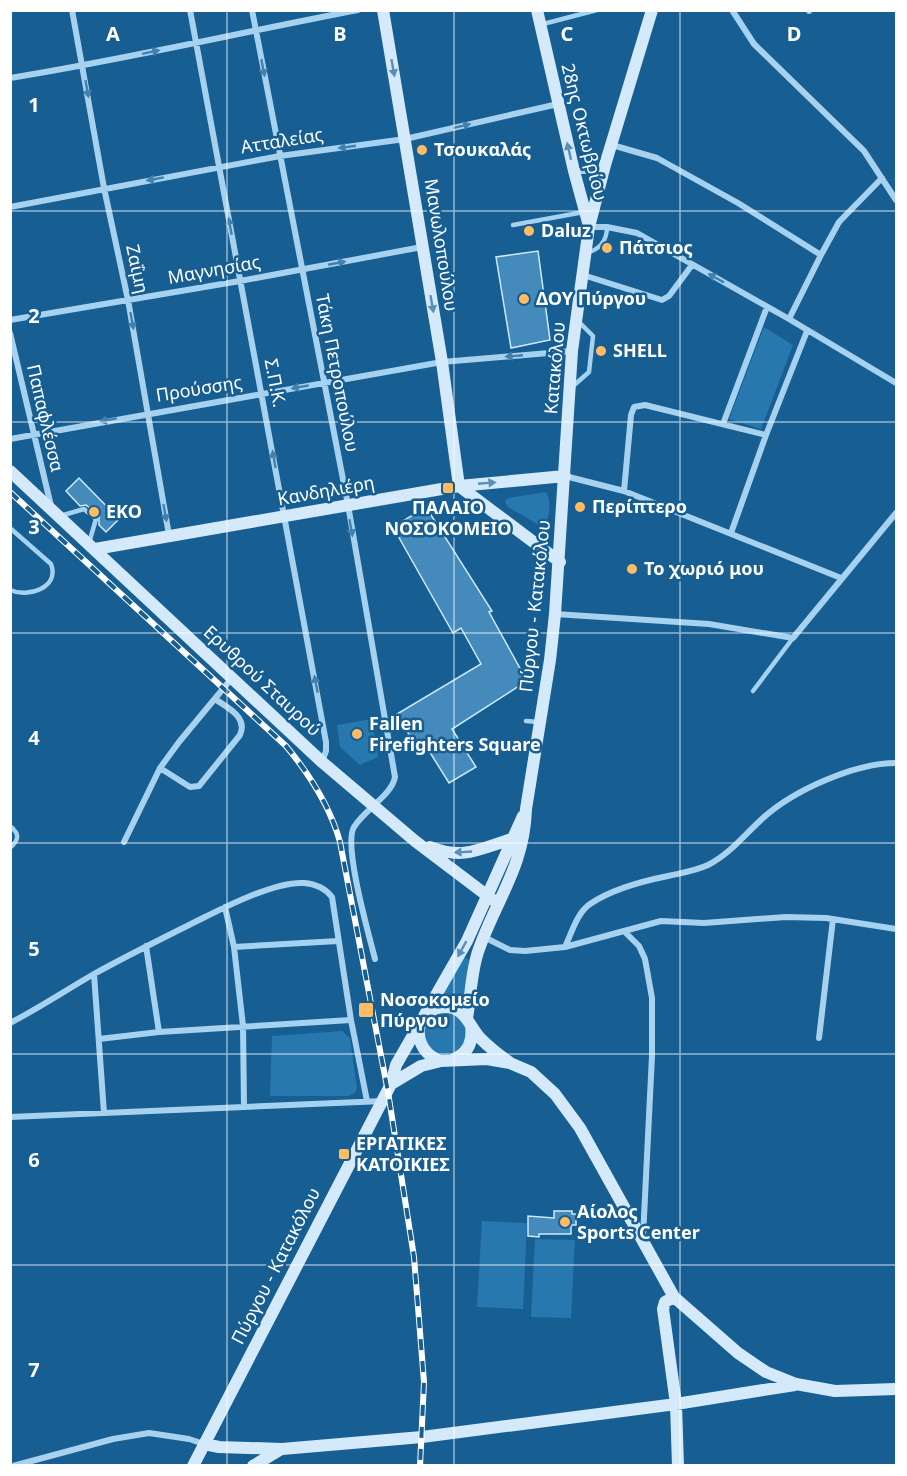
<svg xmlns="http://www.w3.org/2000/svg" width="907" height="1476" viewBox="0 0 907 1476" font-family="'Noto Sans',sans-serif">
  <rect width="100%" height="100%" fill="#175e92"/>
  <path fill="#2778ae" d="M764,327L793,345L761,429L729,419Z
    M546,492C552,499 549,518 545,526L539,525L508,507L505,502L508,498Z
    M372,719L378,757L360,765L340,747L337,725Z
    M463,957L470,960L463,1006L450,1000L437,1002Z
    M424 1034a21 21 0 1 1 42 0a21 21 0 1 1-42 0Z
    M342,1031L350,1038L357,1088L355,1093L348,1096H270L272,1036Z
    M482,1221L527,1223L523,1309L477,1307Z
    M535,1239L575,1240L571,1318L531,1317Z"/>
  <path fill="#448abb" stroke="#cde9fb" stroke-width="1.5" d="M538,251L550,340L511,348L496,257Z
    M79,478L119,519L106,532L99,525V516L86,505L80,506L66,491Z
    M426,507L492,611L489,612L527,681L452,729L476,767L449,783L426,746L418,750L397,714L481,664L461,628L453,633L393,527Z
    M554,1211H572V1214H576V1225H571V1234H539V1237L528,1236V1216L554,1218Z"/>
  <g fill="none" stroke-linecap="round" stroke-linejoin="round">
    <path stroke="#a6d2f0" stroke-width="4.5" d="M543,24L597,10
      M513,225L584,212
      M586,253C599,250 607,241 607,227
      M572,387L589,372L593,336L579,322
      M60,516L84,509L96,519L89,543
      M10,528L51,564C60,588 28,598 10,590
      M753,691L793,638
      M526,721L538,722
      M10,826C20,834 19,840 10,848"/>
    <path stroke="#a6d2f0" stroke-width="6" d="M72,10L104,188L128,300L169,535
      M190,10L326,742V751L322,762
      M252,10L348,505L395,777C392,795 364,810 354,827C343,845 369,935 375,959
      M732,10L754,44L864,151L896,200
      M809,11V10
      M10,78C127,59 242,32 358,10
      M612,145L657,158L738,203L821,255L789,319
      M574,171H592L605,166
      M10,207L280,156L405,139L558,104
      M590,227H607L637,233L789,319L896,383
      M821,255L839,222L882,178
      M583,275L662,300L669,296L692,265
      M10,320L240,281L422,247
      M10,333L51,506
      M723,424L767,307
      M10,439L442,362L572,351
      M565,476L624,491L841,578
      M624,491L631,415L634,407L645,405L766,435
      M731,533L766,435L807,331
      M555,614L709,624L793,638L896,513
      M160,768L190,787L199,786L240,735C248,717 228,708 215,699
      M124,842L160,768L179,742L232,678
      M625,932L639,946L645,959L652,998V1056L643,1237
      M484,937L510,950L525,951L565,947L661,921L704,923L786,917L826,918L896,929
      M146,946L159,1032
      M234,947L338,941
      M565,947C572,932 577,913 590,904C612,889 643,881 668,876C681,873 695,871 708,865C730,854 745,834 763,818C794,790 855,763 896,763
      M94,974L104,1113
      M10,1023C39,1008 66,990 94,974C130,954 167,936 205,917C229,905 277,881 304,883C316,884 325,888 332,897L351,1020L367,1101
      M819,1038L833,919
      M99,1039L159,1032L351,1020
      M244,1107L383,1101
      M10,1117L244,1107L243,1026L234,947L225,907
      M13,1466L113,1439L149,1433L189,1439L204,1444"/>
    <path stroke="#d4eafb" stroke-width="12" d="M383,10L442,362L459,486L560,562
      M537,10L574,171L589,226
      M10,471L322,762L415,841L493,900
      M95,549L459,486L565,476
      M430,847C464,860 479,849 512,839
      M467,1018C471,996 471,970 479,949C497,898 524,867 526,809L550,660L555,614L572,351L589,227L605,165L652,10
      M454,1059C469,1053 473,1041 471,1026
      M441,1061C410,1051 412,1009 444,1007C465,1006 469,1026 480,1038C489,1047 499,1055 509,1062
      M391,1084L421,1066L441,1061L487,1059L510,1063L531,1072L555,1094L580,1128L674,1297L738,1353L766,1372L796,1384L835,1391L896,1389
      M674,1297L665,1302L663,1309L676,1404L678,1466
      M204,1444L219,1447L282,1449L422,1437L676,1404L795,1385
      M193,1466L391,1084L396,1065L467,941L523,816
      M253,1466L281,1449"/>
    <g stroke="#fff" stroke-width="6">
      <path id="rail" d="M10,492L286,746C310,775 330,806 340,842L388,1092L414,1257L424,1382L420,1466"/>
    </g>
    <use href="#rail" stroke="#175e92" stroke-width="4" stroke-dasharray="11" stroke-linecap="butt"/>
  </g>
  <defs><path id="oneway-solid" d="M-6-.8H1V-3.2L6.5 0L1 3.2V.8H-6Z" transform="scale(1.5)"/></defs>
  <g fill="#4281ae">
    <use href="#oneway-solid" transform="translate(151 52) rotate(-12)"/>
    <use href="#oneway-solid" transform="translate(263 68) rotate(79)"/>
    <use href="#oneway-solid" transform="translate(87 89) rotate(80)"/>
    <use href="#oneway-solid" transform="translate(462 126) rotate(-13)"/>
    <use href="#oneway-solid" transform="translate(347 147) rotate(172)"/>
    <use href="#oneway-solid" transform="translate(155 179) rotate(170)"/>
    <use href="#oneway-solid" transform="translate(230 226) rotate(-101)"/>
    <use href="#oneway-solid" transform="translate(337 263) rotate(-11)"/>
    <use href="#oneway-solid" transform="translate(716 278) rotate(-151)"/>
    <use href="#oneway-solid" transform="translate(132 321) rotate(80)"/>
    <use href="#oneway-solid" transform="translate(514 356) rotate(175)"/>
    <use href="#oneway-solid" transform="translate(300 387) rotate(170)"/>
    <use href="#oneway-solid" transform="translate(108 420) rotate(170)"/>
    <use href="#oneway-solid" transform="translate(274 459) rotate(-100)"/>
    <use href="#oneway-solid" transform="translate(165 513) rotate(80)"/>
    <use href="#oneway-solid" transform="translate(351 528) rotate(80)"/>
    <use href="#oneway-solid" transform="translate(316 684) rotate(-101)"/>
  </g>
  <g fill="#598fb7">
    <use href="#oneway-solid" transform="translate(393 68) rotate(80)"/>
    <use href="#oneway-solid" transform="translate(569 151) rotate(-103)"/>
    <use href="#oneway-solid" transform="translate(432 304) rotate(80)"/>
    <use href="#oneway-solid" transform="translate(487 483) rotate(-5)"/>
    <use href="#oneway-solid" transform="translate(463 852) rotate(177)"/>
    <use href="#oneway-solid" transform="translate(462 949) rotate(119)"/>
  </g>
  <path fill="none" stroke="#fff" stroke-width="1.5" stroke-opacity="0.55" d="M227,10V1466M454,10V1466M680,10V1466M10,211H896M10,422H896M10,633H896M10,843H896M10,1054H896M10,1265H896"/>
  <g fill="#ffbc65" stroke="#175e92" stroke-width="2">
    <circle cx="422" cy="150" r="6"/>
    <circle cx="529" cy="231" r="6"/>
    <circle cx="607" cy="248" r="6"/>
    <circle cx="524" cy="299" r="6"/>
    <circle cx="601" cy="351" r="6"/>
    <rect x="442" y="482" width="12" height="12" rx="3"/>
    <circle cx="580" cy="507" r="6"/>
    <circle cx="94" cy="512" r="6"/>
    <circle cx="632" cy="569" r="6"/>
    <circle cx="357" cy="734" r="6"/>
    <rect x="358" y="1002" width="16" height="16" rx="3"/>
    <rect x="338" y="1148" width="12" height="12" rx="3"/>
    <circle cx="565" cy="1222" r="6"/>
  </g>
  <g text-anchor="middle" stroke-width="5" stroke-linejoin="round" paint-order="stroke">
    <g font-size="18" fill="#fff" stroke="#175e92">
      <text transform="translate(584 132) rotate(76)" y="6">28ης Οκτωβρίου</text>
      <text transform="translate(282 141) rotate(-9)" y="6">Ατταλείας</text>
      <text transform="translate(441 245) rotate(81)" y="6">Μανωλοπούλου</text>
      <text transform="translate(137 269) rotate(78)" y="6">Ζαΐμη</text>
      <text transform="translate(214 270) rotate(-10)" y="6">Μαγνησίας</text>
      <text transform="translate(555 368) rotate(-85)" y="6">Κατακόλου</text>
      <text transform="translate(337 373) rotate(79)" y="6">Τάκη Πετροπούλου</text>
      <text transform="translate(275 383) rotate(79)" y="6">Σ.Π.Κ.</text>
      <text transform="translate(199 389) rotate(-9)" y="6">Προύσσης</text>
      <text transform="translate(45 418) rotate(77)" y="6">Παπαφλέσσα</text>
      <text transform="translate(326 491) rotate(-10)" y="6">Κανδηλιέρη</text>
      <text transform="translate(535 606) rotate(-84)" y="6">Πύργου - Κατακόλου</text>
      <text transform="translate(262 681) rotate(43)" y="6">Ερυθρού Σταυρού</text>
      <text transform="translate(276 1266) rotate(-63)" y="6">Πύργου - Κατακόλου</text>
    </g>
    <g font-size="18" font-weight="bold" fill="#fff" stroke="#175e92" text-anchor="start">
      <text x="434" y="156">Τσουκαλάς</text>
      <text x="541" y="237">Daluz</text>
      <text x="619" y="254">Πάτσιος</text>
      <text x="536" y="305">ΔΟΥ Πύργου</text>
      <text x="613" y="357">SHELL</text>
      <text x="592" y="513">Περίπτερο</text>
      <text x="448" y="514" text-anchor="middle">ΠΑΛΑΙΟ<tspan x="448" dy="21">ΝΟΣΟΚΟΜΕΙΟ</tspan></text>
      <text x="106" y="518">EKO</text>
      <text x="644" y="575">Το χωριό μου</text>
      <text x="369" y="730">Fallen<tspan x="369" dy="21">Firefighters Square</tspan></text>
      <text x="380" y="1006">Νοσοκομείο<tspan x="380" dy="21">Πύργου</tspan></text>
      <text x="356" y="1150">ΕΡΓΑΤΙΚΕΣ<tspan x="356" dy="21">ΚΑΤΟΙΚΙΕΣ</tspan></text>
      <text x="577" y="1218">Αίολος<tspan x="577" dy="21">Sports Center</tspan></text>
    </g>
  </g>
  <g font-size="20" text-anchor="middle" font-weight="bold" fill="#fff" stroke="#175e92" stroke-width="5" stroke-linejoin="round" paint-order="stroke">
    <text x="113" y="41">A</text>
    <text x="340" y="41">B</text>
    <text x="567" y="41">C</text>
    <text x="794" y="41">D</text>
    <text x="34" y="112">1</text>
    <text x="34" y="323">2</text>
    <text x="34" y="534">3</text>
    <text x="34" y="745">4</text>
    <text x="34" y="956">5</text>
    <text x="34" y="1167">6</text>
    <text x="34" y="1377">7</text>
  </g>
  <rect width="907" height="1476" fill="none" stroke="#ffffff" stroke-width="24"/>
</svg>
